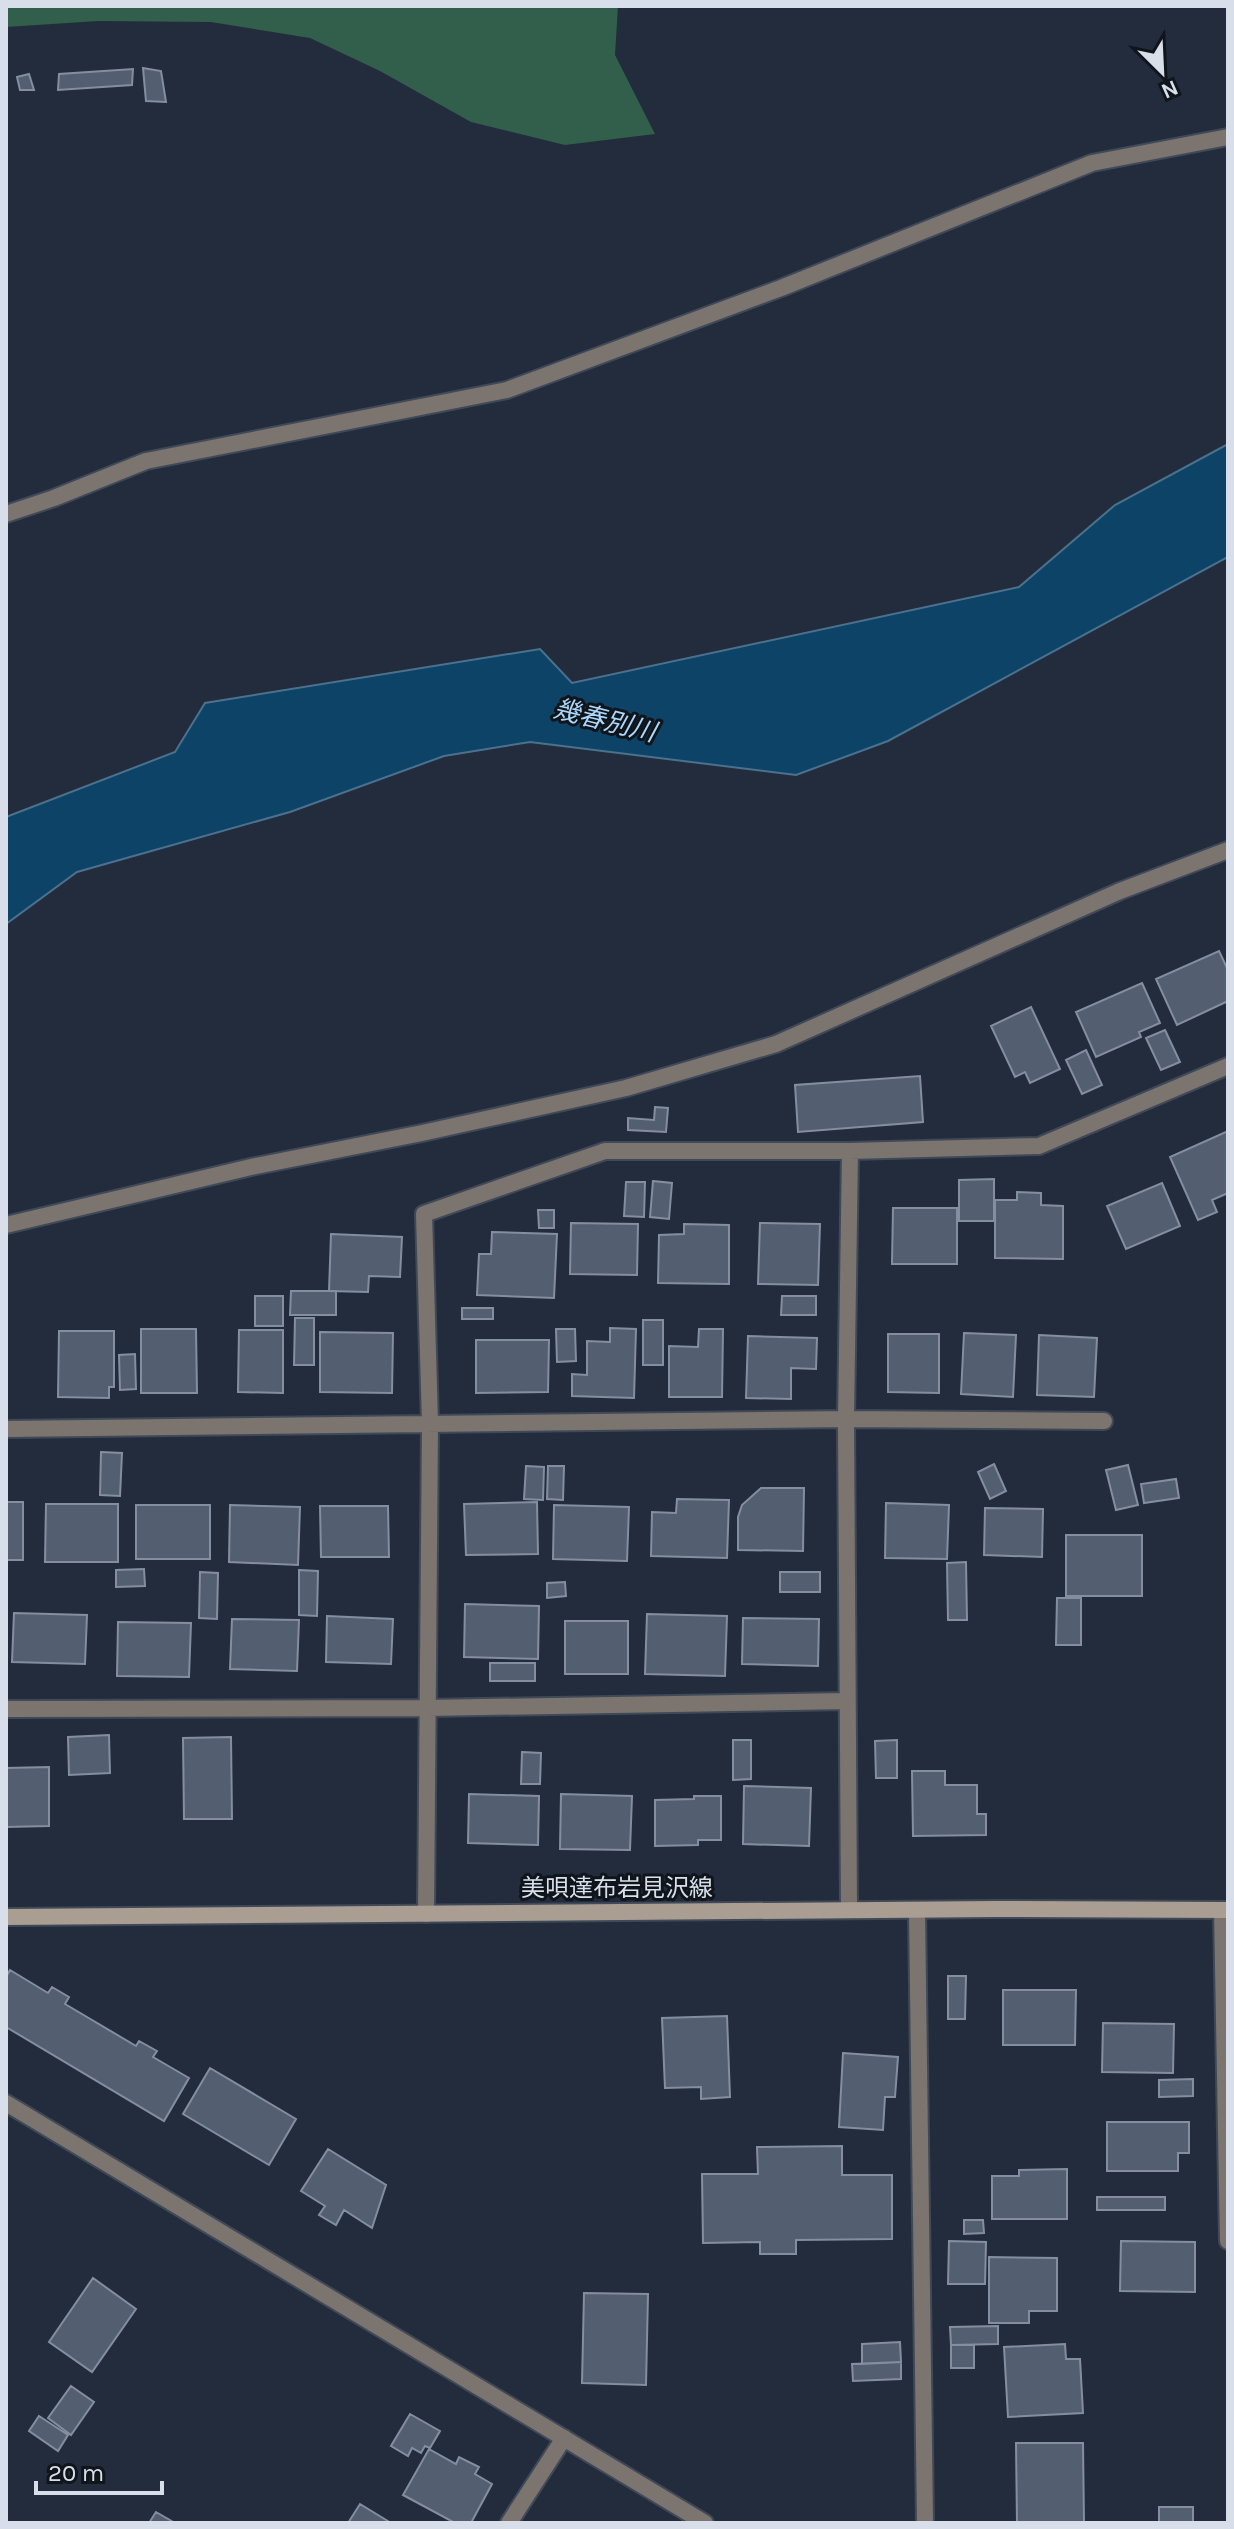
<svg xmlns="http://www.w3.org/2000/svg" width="1234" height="2529" viewBox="0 0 1234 2529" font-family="Karla,'Noto Sans JP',sans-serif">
  <rect width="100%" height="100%" fill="#232c3c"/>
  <path fill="#325f4b" d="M6,6H618L615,55L655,134L565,145L471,122L380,71L310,38L211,22L98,21L6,27Z"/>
  <path fill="#0d4367" stroke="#4a728e" stroke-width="2" d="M1228,444V557L888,741L796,775L530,742L444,756L290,812L77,872L6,924V817L175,752L205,703L540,649L572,683L1019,587L1115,505Z"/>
  <path fill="#535e70" stroke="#838ea1" stroke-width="2" d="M143,68L161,71L166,102L146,101Z
    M133,69L132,85L58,90L59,74Z
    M29,74L34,90H20L17,77Z
    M1219,951L1228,970V1001L1177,1025L1156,979Z
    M1142,983L1160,1023L1139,1032L1141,1037L1096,1057L1076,1012Z
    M1031,1007L1060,1069L1030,1083L1025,1072L1015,1077L991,1026Z
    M1165,1030L1180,1062L1161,1070L1146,1038Z
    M1086,1050L1102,1085L1082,1094L1066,1060Z
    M920,1076L923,1122L798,1132L795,1085Z
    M655,1107L668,1108L666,1132L628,1130V1118L654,1120Z
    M1228,1131V1193L1212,1200L1217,1212L1198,1220L1170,1157Z
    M994,1179V1221H959V1180Z
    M653,1181L672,1183L669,1219L650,1217Z
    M626,1182H645L644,1217L624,1216Z
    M1162,1183L1180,1226L1126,1249L1107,1206Z
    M1017,1192L1041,1193V1205L1063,1206V1259L995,1258V1200H1017Z
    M893,1208H957V1264H892Z
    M538,1210H554V1228H539Z
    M571,1223L638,1224L637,1275L570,1274Z
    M760,1223L820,1224L818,1285L758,1284Z
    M684,1224L729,1225V1284L658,1283L659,1235L684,1234Z
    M492,1232L557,1234L554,1298L477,1295L479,1254H491Z
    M331,1234L402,1237L400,1277L369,1276L368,1292L329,1291Z
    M291,1291H336V1315H290Z
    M255,1296H283V1326H255Z
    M782,1296H816V1315H781Z
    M462,1308H493V1319H462Z
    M295,1318H314V1365H294Z
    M643,1320H663V1365H643Z
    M610,1328L636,1329L634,1398L572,1396V1374L587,1375V1341L610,1342Z
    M141,1329H196L197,1393H141Z
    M556,1329H575L576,1361L557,1362Z
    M699,1329H723L722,1397H669V1346L698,1347Z
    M239,1330H283V1393L238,1392Z
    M59,1331H114V1387H109V1398L58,1397Z
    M320,1332L393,1333L392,1393L320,1392Z
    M964,1333L1016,1335L1013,1397L961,1394Z
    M888,1334H939V1393L888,1392Z
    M1039,1335L1097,1338L1094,1397L1037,1395Z
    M748,1336L817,1338L816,1369L791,1368V1399L746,1398Z
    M476,1340H549L548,1392L476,1393Z
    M135,1354L136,1389L120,1390L119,1355Z
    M101,1452L122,1453L120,1496L100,1495Z
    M994,1464L1006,1491L990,1499L978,1472Z
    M1128,1465L1138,1505L1116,1510L1106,1470Z
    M526,1466L544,1467L543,1500L524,1499Z
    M548,1466H564L563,1500L547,1499Z
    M1176,1479L1179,1498L1144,1503L1141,1484Z
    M761,1488H804L803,1551L738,1550V1517L742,1505Z
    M677,1499L729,1500L727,1558L651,1556L652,1512L676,1513Z
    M6,1502H23V1560H6Z
    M537,1502L538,1554L466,1555L464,1504Z
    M886,1503L949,1505L947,1559L885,1558Z
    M46,1504H118V1562H45Z
    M136,1505H210V1559H136Z
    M230,1505L300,1507L298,1565L229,1562Z
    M554,1505L629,1507L627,1561L553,1559Z
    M320,1506H388L389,1557H321Z
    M985,1508L1043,1509L1042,1557L984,1555Z
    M1066,1535H1142V1596H1066Z
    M966,1562L967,1620H948L947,1563Z
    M144,1569L145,1586L116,1587V1570Z
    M299,1570L318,1571L317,1616L299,1615Z
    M200,1572L218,1573L217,1619L199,1618Z
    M780,1572H820V1592H780Z
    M565,1582L566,1596L547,1598V1583Z
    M1057,1598H1081V1645H1056Z
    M465,1604L539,1606L538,1659L464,1657Z
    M14,1613L87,1615L85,1664L12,1662Z
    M647,1614L727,1616L725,1676L645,1674Z
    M327,1616L393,1619L391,1664L326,1662Z
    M743,1618L819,1619L818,1666L742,1664Z
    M232,1619L299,1620L297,1671L230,1669Z
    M565,1621H628V1674H565Z
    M118,1622L191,1623L189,1677L117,1676Z
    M490,1663H535V1681H490Z
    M109,1735L110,1773L69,1775L68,1737Z
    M231,1737L232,1819H184L183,1738Z
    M733,1740H751V1779L733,1780Z
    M897,1740V1778H876L875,1741Z
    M522,1752L541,1753L540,1784H521Z
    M49,1767V1826L6,1827V1768Z
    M912,1771H945V1785H977V1814H986V1835L913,1836Z
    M744,1786L811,1788L809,1846L743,1844Z
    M469,1794L539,1796L538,1845L468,1843Z
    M561,1794L632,1796L630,1850L560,1849Z
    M694,1796H721V1840H698V1845L655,1846V1800L694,1799Z
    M10,1970L48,1993L52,1987L69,1997L65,2004L136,2046L139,2041L157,2051L153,2057L189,2078L164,2121L6,2027V1977Z
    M948,1976H966L965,2019H948Z
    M1003,1990H1076L1075,2045H1003Z
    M727,2016L730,2097L701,2099V2087L665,2088L662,2018Z
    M1103,2023L1174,2024L1173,2073L1102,2072Z
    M843,2053L898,2057L895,2097H885L883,2130L839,2127Z
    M210,2068L296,2119L269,2165L183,2114Z
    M1193,2079V2096L1159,2097V2080Z
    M1107,2122H1189V2153H1178V2171H1107Z
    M842,2146V2175H892V2239L796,2240V2254H760V2242L703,2243L702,2174H758L757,2147Z
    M328,2149L386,2185L372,2228L344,2210L336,2225L319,2215L325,2206L301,2191Z
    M1067,2169V2219H992V2176H1019V2170Z
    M1097,2197H1165V2210H1097Z
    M964,2220H983L984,2233L964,2234Z
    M949,2241L986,2242L985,2284H948Z
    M1121,2241L1195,2242V2292L1120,2291Z
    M989,2257L1057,2258V2311H1029V2323H989Z
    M93,2278L136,2309L92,2372L49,2342Z
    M584,2293L648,2294L646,2385L582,2383Z
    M998,2326V2344L951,2345L950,2327Z
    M900,2342L901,2362L862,2364V2344Z
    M1065,2344L1066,2359H1080L1083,2413L1008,2417L1004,2347Z
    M951,2345H974V2368H951Z
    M901,2362V2379L853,2381L852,2364Z
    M71,2386L94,2402L71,2435L48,2418Z
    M410,2414L440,2431L430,2448L425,2446L421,2453L412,2448L408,2456L391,2446Z
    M39,2416L68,2435L58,2451L29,2431Z
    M1016,2443H1083L1084,2523H1017Z
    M429,2449L456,2464L459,2457L479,2467L475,2474L492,2484L471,2523H455L403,2495Z
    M360,2504L391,2523H348Z
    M1159,2507H1193V2523H1159Z
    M156,2512L175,2523H149Z"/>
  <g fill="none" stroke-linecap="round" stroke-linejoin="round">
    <g stroke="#404958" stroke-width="20">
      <path id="service" d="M6,514L54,498L146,461L507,390L781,288L1092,163L1228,137
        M6,1225L251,1167L422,1133L626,1088L776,1044L1120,891L1228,850"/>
    </g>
    <g stroke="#404958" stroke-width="20">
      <path id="minor" d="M6,1429L846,1419L1104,1421
        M6,1709L427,1708L847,1701
        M849,1910L846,1419L850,1151
        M917,1910L925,2523
        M1222,1910L1228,2241
        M426,1914L430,1423L424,1214L605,1151H850L1039,1146L1228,1066
        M509,2523L564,2438"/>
    </g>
    <g stroke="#404958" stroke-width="20">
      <path id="tertiary" d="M6,2103L705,2523"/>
    </g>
    <g stroke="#404958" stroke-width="20">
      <path id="secondary" d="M6,1917L995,1909L1228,1910"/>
    </g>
    <use href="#service" stroke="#7c746e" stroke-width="16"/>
    <use href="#minor" stroke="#7c746e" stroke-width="16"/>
    <use href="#tertiary" stroke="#7c746e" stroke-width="16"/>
    <use href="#secondary" stroke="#aa9d92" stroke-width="16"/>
  </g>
  <g text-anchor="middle" stroke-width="6" stroke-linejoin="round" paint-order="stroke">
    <g font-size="24" fill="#d9dfea" stroke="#10151c">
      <text x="617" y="1896">美唄達布岩見沢線</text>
    </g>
    <g font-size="26" font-style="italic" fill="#acd7fa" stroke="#10151c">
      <text transform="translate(605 720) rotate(14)" y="9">幾春別川</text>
    </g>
  </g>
  <rect width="1234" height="2529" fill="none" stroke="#d9dfea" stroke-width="16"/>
  <g transform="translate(1162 72) rotate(156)" stroke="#10151c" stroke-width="6" paint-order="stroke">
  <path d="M0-6L14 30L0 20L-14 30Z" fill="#d9dfea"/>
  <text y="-12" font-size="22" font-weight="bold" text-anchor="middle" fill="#d9dfea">N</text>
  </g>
  <path d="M36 2481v12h126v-12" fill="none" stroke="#d9dfea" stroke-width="4"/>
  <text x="48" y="2481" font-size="24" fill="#d9dfea" stroke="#10151c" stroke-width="6" paint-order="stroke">20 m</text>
</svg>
